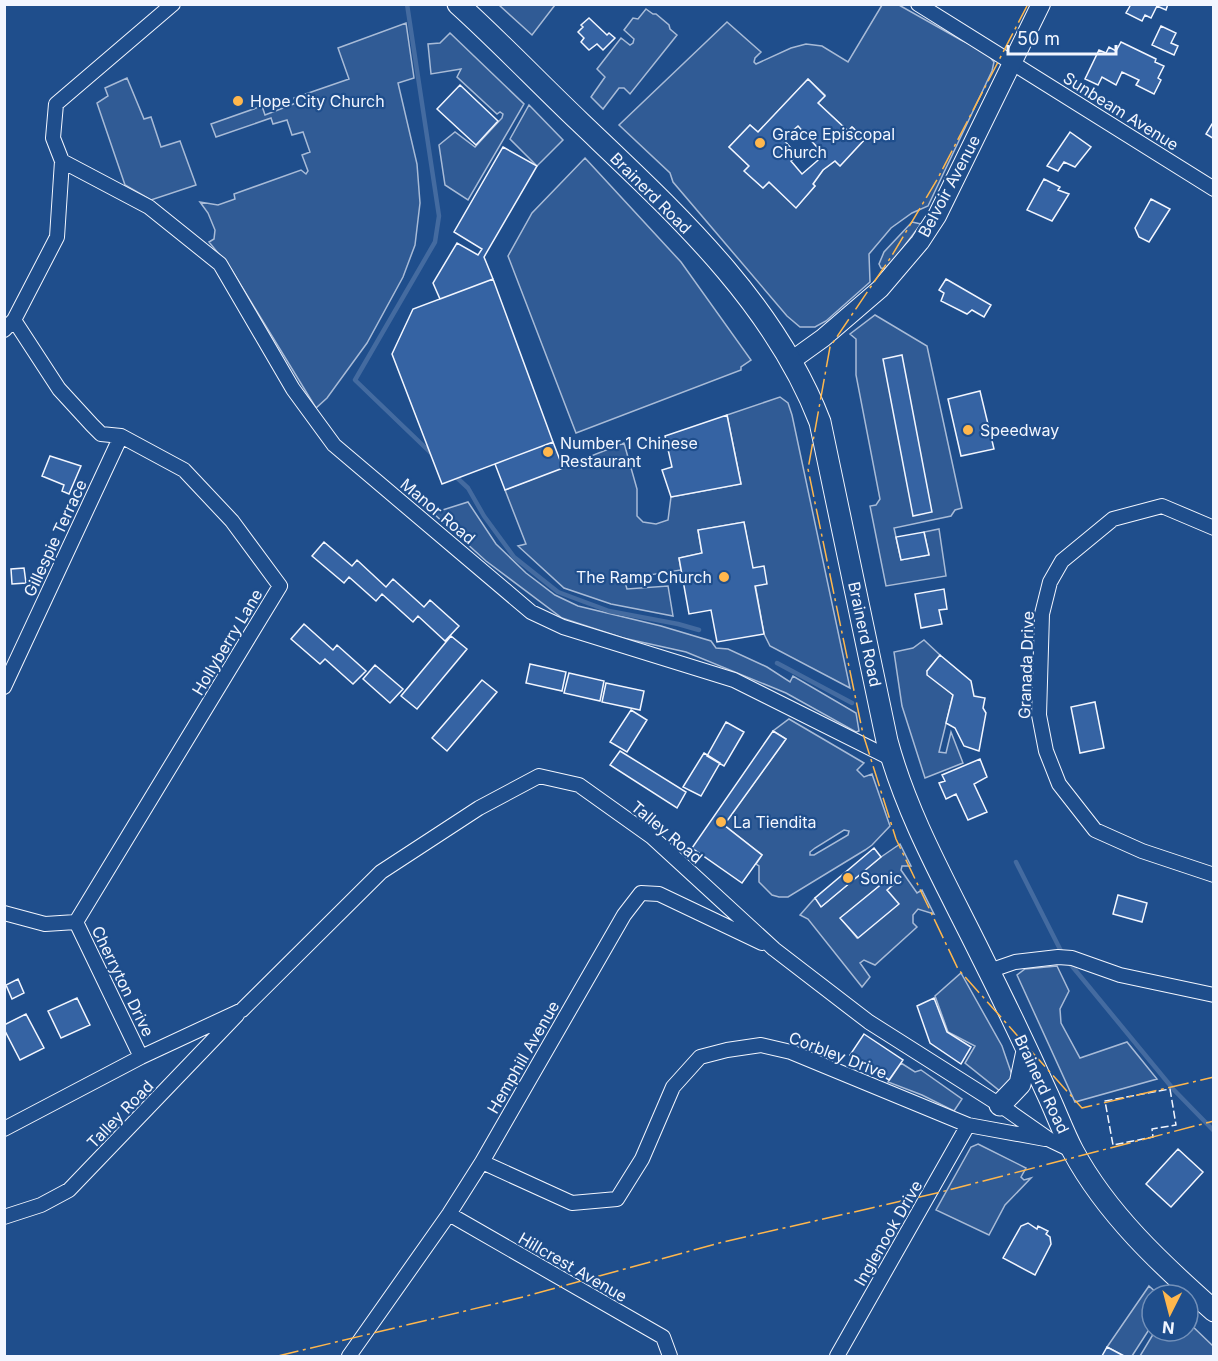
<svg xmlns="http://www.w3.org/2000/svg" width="1218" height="1361" viewBox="0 0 1218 1361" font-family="Inter,sans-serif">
  <rect width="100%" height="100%" fill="#1f4e8c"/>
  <path fill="#305b95" stroke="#a8bbd7" stroke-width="1.5" fill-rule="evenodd" d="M499,5H555L532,35Z
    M882,5H899L961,40L985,51L994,62L992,71L928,206L912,213L891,228L869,254L870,282L826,321L815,327H800L787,316L673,182L670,173L619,125L727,22L761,52L755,58L754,62L756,64L791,48L806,44L822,46L848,62ZM808,79L825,95L818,103L848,131L852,127L865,139L840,166L835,161L823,170L813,184L815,186L796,207L769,182L763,188L745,171L749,166L729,147L750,125L758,132Z
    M646,9L653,14H656L669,25L670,29L677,35L630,94L624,88H619L603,109L591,97L605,77L597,69L621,38L630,45L633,43L634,39L624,30L633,18L638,19Z
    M406,23L414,78L398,83L417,164L420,203L415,245L403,277L367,343L327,398L316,408L231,269L209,242L214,239L215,230L208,213L200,202L218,205L235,199L234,194L301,170L306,174L308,171L302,155L310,152L303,132L292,135L287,120L273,124L271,118L216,137L211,124L262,106L265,115L296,103L294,98L349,79L338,48Z
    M450,33L524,104L468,200L445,185L439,145L455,132L475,147L502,118L503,114L500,112L497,114L457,77L461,69L431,74L428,44L440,43Z
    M127,78L144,119L151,117L161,147L180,141L196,185L151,200L125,185L97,103L108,96L105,88Z
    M529,105L563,140L537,166L510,139Z
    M585,158L681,262L751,360L741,367V370L576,433L508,256L532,213Z
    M912,222L921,224L887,269L881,268L879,264L884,252Z
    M875,315L927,346L962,508L955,510L951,516L894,528L901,560L929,555L924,532L939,529L946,576L886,586L870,506L876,505L880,499L856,375V339L850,334Z
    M780,397L788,403L792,415L850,688L770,646L764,634L744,522L698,530L702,553L679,558L681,570L624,579L627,589L668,586L673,616L611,604L564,588L518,546L526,544L505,490L624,443L637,489V516L643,522L656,524L668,520L671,497L741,484L727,415Z
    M468,502L496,544L526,573L555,595L578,606L661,626L711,641L716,648L728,649L767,667L790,682L793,676L856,713L859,731L856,732L786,693L686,652L623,638L562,618L486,561L433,513Z
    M924,640L940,655L927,671L953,695L939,752L946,753L951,732L963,763L925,778L902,706L894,652L913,648Z
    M789,719L864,763L857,770L864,777L872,774L890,826L872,845L865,850L788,897H779L772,895L759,882V866L756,864L762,855L724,825L786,739L773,731ZM844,830L849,831L848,835L814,855H810V852L815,848Z
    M900,844L911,866H902L901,870L917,893L922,890L934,914L918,909L913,915V923L917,927L875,965L864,960L860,963L870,977L862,987L808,919L800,915L815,898L822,906L881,857ZM889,878L894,884L887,890L857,938L841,918Z
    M1057,966L1069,991L1060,1009L1061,1023L1080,1058L1127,1042L1157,1079L1075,1102L1017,975L1025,969Z
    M961,973L1002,1046L1012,1075L1010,1086L1000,1091L965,1063L975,1046L948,1032L935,996Z
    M901,1063L915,1072L921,1070L962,1099L954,1111L922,1095L888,1082Z
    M978,1144L1026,1168L1021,1177L1024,1180L1031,1178L1005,1205L989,1235L936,1210L971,1147Z
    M1149,1286L1159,1295H1152V1325L1132,1356H1124L1107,1347Z
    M1188,1322L1213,1346V1356H1140L1155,1331H1188Z"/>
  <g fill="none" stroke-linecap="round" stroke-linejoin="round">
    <path stroke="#446ba0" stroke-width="4.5" d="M407,4L439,216L435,242L355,380L434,456
      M453,474L468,488L484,516L514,557L558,592L609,611L678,624L699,630
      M777,663L852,703
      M1016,862L1062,953
      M1067,960L1174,1090L1214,1131"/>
  </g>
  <path fill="#3563a3" stroke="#f2f6ff" stroke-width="1.5" fill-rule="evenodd" d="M1128,4H1168L1166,10L1157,6L1151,18L1145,15L1142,21L1126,13L1130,6Z
    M589,18L607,35L609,33L615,38L603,50L597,44L589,50L581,42L584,38L578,32L583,27L581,25Z
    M1161,26L1176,33L1171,43L1178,46L1174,55L1152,45Z
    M1121,42L1156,59L1155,62L1164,66L1158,78L1161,80L1154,94L1136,85L1139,80L1122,72L1116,85L1102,77L1098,85L1085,79L1099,50L1106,53L1109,47L1116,51Z
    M808,79L825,96L818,103L848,131L852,127L865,139L840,166L835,161L823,170L813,184L815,186L796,208L769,182L763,188L744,171L749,166L729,147L750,125L758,132ZM798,126L824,155L802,174L791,161L797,155L783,139Z
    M460,85L498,121L476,145L437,109Z
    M1212,124H1214V139L1206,134Z
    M1070,132L1091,147L1075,167L1064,162L1058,171L1047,166Z
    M503,147L537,166L484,257L493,279L440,299L433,283L457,243L478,255L482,249L454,232Z
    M1044,179L1060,187L1058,190L1069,194L1052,221L1027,210Z
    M1151,199L1170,209L1149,242L1139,237L1135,228Z
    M493,279L553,442L442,484L392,354L413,309Z
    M946,279L991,305L984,317L972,310L967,314L941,301L944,293L939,290Z
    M902,355L932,512L913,516L883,359Z
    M980,391L994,449L961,456L948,399Z
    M727,415L741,484L671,497L662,470L672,467L665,436Z
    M553,442L563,468L505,490L495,464Z
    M50,456L81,466L69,494L62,491L64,485L42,476Z
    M744,522L753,568L764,566L767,584L755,586L764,634L717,642L711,610L689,614L679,558L702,553L698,530Z
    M924,532L929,555L901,560L896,537Z
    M324,542L352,566L357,560L386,587L393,579L424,607L430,600L459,626L445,641L418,616L413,622L382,594L376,601L349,577L344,583L312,556Z
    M24,568L26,583L12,584L11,569Z
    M944,589L947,609L939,610L942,624L921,628L915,594Z
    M304,624L333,650L337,645L366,671L353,684L325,659L320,664L291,639Z
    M451,636L467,649L417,709L401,696Z
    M940,655L971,681L974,696L985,698L983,708L986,713L979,751L964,746L955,728L946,723L953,695L927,675V671Z
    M530,664L566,672L562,691L526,683Z
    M375,665L403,689L390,703L363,679Z
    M569,673L604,681L600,701L564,693Z
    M482,680L497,692L447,751L432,738Z
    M606,683L644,691L640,710L602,702Z
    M1095,702L1104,748L1080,753L1071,707Z
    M631,710L647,720L627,752L610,742Z
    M726,722L744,732L724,766L707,756Z
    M773,731L786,739L724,825L762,855L742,883L692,848Z
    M620,751L686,792L677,808L610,765Z
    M704,753L720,763L701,796L683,787Z
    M980,759L987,777L974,784L987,812L968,820L956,794L946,799L939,783L945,781L942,775Z
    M874,848L881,857L821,907L815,898Z
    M889,878L894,884L887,890L899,904L858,938L840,918Z
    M1118,895L1147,903L1142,922L1113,914Z
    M18,979L24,993L12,999L6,985Z
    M77,998L90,1025L61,1038L48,1011Z
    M934,998L947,1032L971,1047L961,1064L930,1043L917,1006Z
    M26,1014L44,1048L20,1060L4,1029V1025Z
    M864,1034L903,1060L889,1080L850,1055Z
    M1178,1149L1203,1172L1171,1207L1146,1184Z
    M1028,1223L1037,1229L1038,1226L1048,1231L1046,1234L1050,1237L1051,1244L1035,1275L1003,1258L1021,1226Z
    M1107,1347L1124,1356H1102Z"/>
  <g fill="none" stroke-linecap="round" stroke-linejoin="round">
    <g stroke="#f2f6ff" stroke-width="16">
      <path id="street" d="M918,4L1214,189
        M62,161L149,207L220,264L293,389L334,445L531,612L563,627L734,680L892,759
        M14,320L59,389L92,425L101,434L121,436L184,470L232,521L280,586L76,922
        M4,330L14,320L57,237L62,161L53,138L56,104L173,4
        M1214,528L1162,506L1113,519L1062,561L1050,582L1042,614L1039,715L1046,751L1059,784L1095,830L1142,851L1214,875
        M4,687L121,436
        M4,913L45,924L76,922L141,1057
        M989,971L1015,962L1058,957L1072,958L1120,975L1214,995
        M4,1129L141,1057L242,1010L381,872L479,808L539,776L579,785L652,837L774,949L869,1022L1000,1105L1050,1140L1073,1151
        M482,1162L572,1203L617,1199L642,1159L673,1087L700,1057L727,1050L761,1045L791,1052L968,1125L1045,1139
        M449,1214L663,1337L670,1356
        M4,1217L41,1205L69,1190L237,1015
        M349,1356L449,1214L482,1162L624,915L641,893L659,894L762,943
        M837,1356L968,1125"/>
    </g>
    <g stroke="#f2f6ff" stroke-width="20">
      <path id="secondary" d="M791,361L823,338L880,289L920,242L937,216L1041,4"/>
    </g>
    <g stroke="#f2f6ff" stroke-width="23">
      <path id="primary" d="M458,4C500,42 539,83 580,122C672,210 773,300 820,422L887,741C908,819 949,889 984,961C1006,1005 1027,1049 1047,1093C1056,1112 1063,1132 1073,1151C1107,1214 1161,1264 1214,1311
        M1000,1105L1020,1084L1027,1051"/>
    </g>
    <use href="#street" stroke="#1f4e8c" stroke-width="14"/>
    <use href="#secondary" stroke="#1f4e8c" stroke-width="18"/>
    <use href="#primary" stroke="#1f4e8c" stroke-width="21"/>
    <path stroke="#f2f6ff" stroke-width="1.5" stroke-dasharray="8 3" stroke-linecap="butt" d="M1170,1089L1176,1125L1152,1129L1153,1137L1113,1145L1105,1101Z"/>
    <path stroke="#ffb74d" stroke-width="1.5" stroke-dasharray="21 4.5 3 4.5" stroke-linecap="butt" d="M1028,4L938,178L891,257L830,347L808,469L863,734L896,839L958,969L1082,1108L1214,1077
      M278,1356L523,1297L723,1242L941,1192L1214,1121"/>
  </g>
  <g fill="#ffb74d" stroke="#1f4e8c" stroke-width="2">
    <circle cx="238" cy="101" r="6"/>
    <circle cx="760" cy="143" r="6"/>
    <circle cx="968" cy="430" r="6"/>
    <circle cx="548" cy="452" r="6"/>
    <circle cx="724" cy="577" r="6"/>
    <circle cx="721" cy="822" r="6"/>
    <circle cx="848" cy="878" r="6"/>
  </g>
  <g text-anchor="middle" stroke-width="4.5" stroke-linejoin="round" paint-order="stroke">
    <g font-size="16" fill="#f2f6ff" stroke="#1f4e8c" text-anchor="start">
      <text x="250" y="107">Hope City Church</text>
      <text x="772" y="140">Grace Episcopal<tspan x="772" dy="18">Church</tspan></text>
      <text x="980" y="436">Speedway</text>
      <text x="560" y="449">Number 1 Chinese<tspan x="560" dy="18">Restaurant</tspan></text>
      <text x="712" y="583" text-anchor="end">The Ramp Church</text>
      <text x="733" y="828">La Tiendita</text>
      <text x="860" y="884">Sonic</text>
    </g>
    <g font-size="16" fill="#f2f6ff" stroke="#1f4e8c">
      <text transform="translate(1121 111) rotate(32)" y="6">Sunbeam Avenue</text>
      <text transform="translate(949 186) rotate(-62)" y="6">Belvoir Avenue</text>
      <text transform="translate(651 193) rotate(45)" y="6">Brainerd Road</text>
      <text transform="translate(438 511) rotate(40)" y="6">Manor Road</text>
      <text transform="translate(55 538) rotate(-65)" y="6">Gillespie Terrace</text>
      <text transform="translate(865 634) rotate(78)" y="6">Brainerd Road</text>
      <text transform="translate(227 642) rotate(-59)" y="6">Hollyberry Lane</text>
      <text transform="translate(1026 665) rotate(-88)" y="6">Granada Drive</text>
      <text transform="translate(667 832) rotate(40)" y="6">Talley Road</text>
      <text transform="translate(123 981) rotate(64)" y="6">Cherryton Drive</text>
      <text transform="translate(838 1055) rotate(21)" y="6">Corbley Drive</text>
      <text transform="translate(523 1057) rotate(-60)" y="6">Hemphill Avenue</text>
      <text transform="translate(1042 1084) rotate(65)" y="6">Brainerd Road</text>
      <text transform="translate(120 1114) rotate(-46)" y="6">Talley Road</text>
      <text transform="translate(888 1233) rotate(-60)" y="6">Inglenook Drive</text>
      <text transform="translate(573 1267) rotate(30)" y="6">Hillcrest Avenue</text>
    </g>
  </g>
  <rect width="1218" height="1361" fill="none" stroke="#f2f6ff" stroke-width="12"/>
  <g transform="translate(1170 1313) rotate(186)"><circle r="28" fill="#1f4e8c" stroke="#7391ba" stroke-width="1.5"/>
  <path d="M0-4.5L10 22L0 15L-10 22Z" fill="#ffb74d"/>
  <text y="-9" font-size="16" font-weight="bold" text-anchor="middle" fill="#f2f6ff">N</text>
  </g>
  <path d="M1008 45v9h108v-9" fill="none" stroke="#f2f6ff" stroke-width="3"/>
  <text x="1017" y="45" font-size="18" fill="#f2f6ff" stroke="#1f4e8c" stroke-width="4.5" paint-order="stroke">50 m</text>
</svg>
